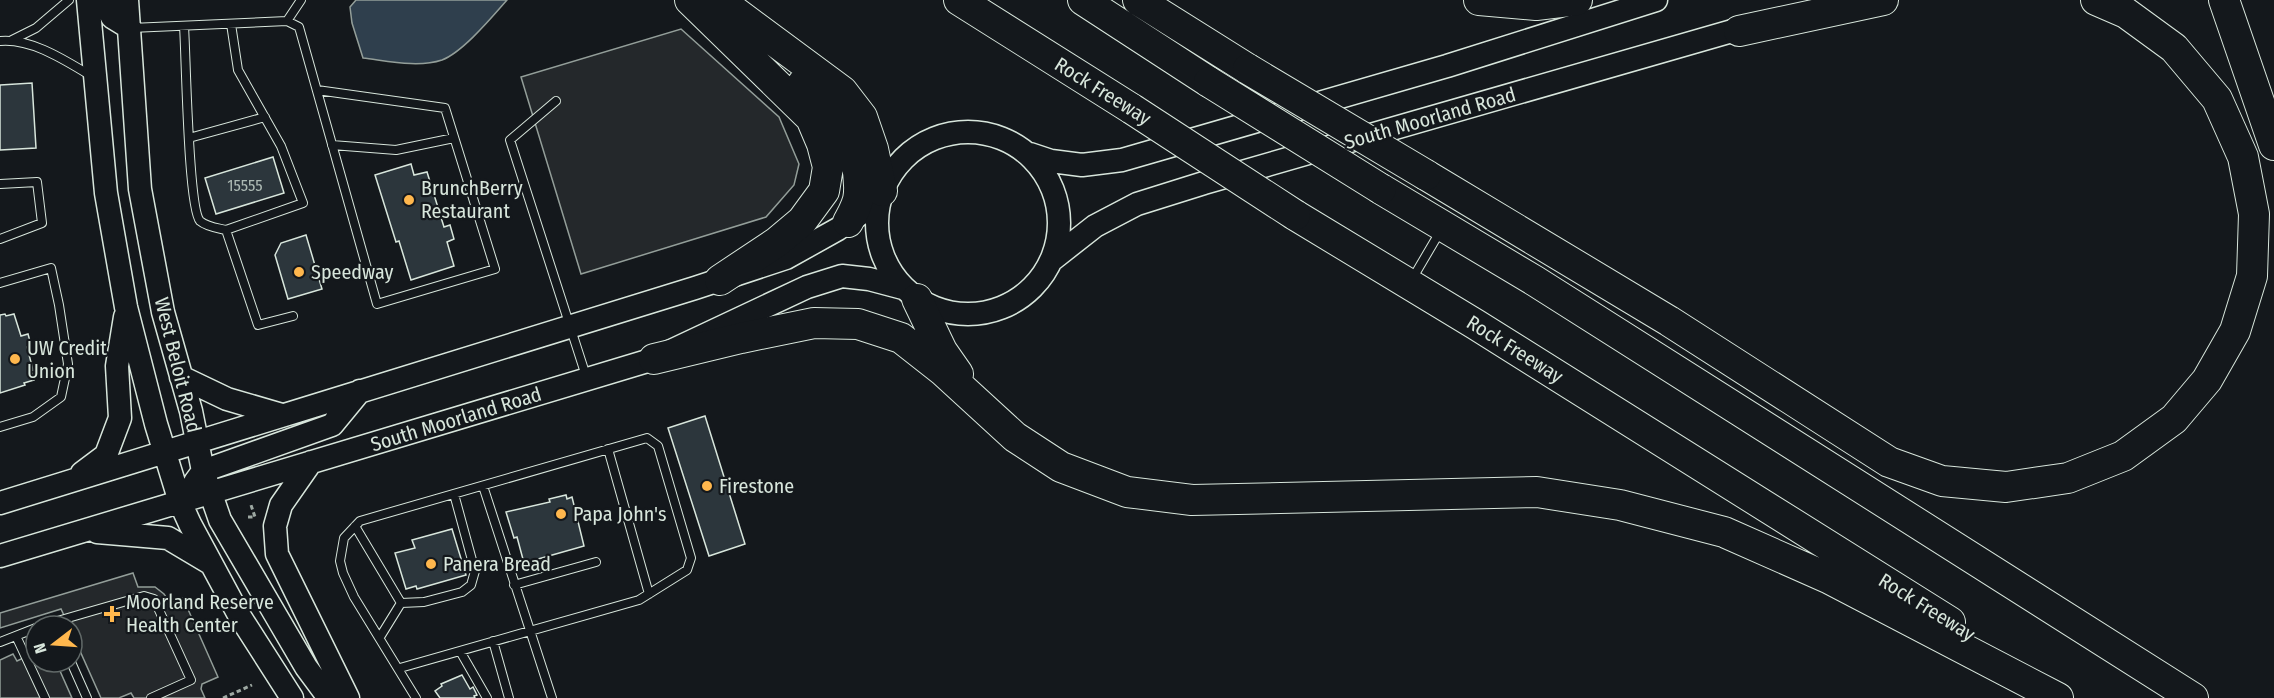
<svg xmlns="http://www.w3.org/2000/svg" width="2274" height="698" viewBox="0 0 2274 698" font-family="'Fira Sans Condensed',sans-serif">
  <rect width="100%" height="100%" fill="#14181c"/>
  <path fill="#24282b" stroke="#939e99" stroke-width="1.5" d="M681,29L779,117L799,164L794,185L766,217L581,274L521,77Z
    M133,573L138,587H155L164,594L169,602L172,603L183,598L218,677L202,684L201,689L205,698H134L131,693L119,698H101L72,633V626H69L61,609L0,628V613Z
    M36,652V662H56L72,698H0V660L13,654L17,661Z"/>
  <path fill="#2f3f4d" stroke="#939e99" stroke-width="1.5" d="M356,0H507C492,17 463,52 442,60C418,68 388,61 363,58L352,23L350,7Z"/>
  <path fill="#2c363c" stroke="#d8e6dc" stroke-width="1.5" d="M32,83L36,148L0,150V85Z
    M273,157L284,193L216,214L205,178Z
    M411,164L414,175L427,172L444,227L450,225L454,239L447,242L454,266L411,280L399,241L396,242L375,175Z
    M306,235L322,289L288,299L275,255L281,243Z
    M5,314L6,316L14,314L21,336L28,334L31,345L27,347L33,370L31,371L34,380L24,383L25,385L0,393V315Z
    M705,416L745,544L709,556L668,428Z
    M566,495L567,499L572,497L584,546L524,563L517,537L514,538L506,512L550,502L549,499Z
    M452,529L466,575L417,589L416,586L406,589L395,553L415,548L412,540Z
    M462,675L470,689L473,687L477,695L474,696L475,698H440L435,691L442,686L441,684Z"/>
  <g fill="none" stroke-linecap="round" stroke-linejoin="round">
    <g stroke="#d8e6dc" stroke-width="10">
      <path id="service" d="M287,21L301,0
        M184,26C186,54 188,208 200,221C207,227 218,228 226,230L258,325L293,316
        M131,28L287,21L299,27L377,304L495,269L445,108L317,90
        M12,40L36,28L69,0
        M0,41C32,38 66,61 93,77
        M556,101L510,140L587,379
        M189,138L265,117
        M332,145L396,150L454,138
        M0,184L37,182L42,223L0,239
        M226,230L303,203L281,146L238,70L231,24
        M1411,281L1441,230
        M0,283L51,268L59,305L68,364L61,397L33,417L0,427
        M608,449L649,594
        M483,486L552,698
        M355,526L401,603L380,637
        M514,585L596,562
        M401,603L424,602L462,592L471,585L475,571L454,494
        M54,622L144,596L154,599L191,680L151,698
        M43,626L54,622L55,626
        M16,636L45,698
        M493,641L509,698
        M0,642L36,628
        M460,651L487,698
        M71,662L87,698
        M400,668L639,600L687,570L691,558L658,446L647,438L360,521L344,538L340,561L343,573L354,597L416,698"/>
    </g>
    <g stroke="#d8e6dc" stroke-width="25">
      <path id="secondary" d="M88,0L106,193L126,307L156,424L180,502L190,524L239,615L292,698
        M104,0L112,17L130,28
        M127,0L140,189L163,312L191,411L203,471L220,520L306,667L329,698
        M877 223a91 91 0 1 1 182 0a91 91 0 1 1-182 0Z
        M1030,154L1051,161L1082,165L1122,160L1447,66L1656,0
        M1053,259L1095,226L1137,204L1204,183L1753,25
        M181,377L227,399L282,415
        M311,462L281,505L275,526L277,554L348,698
        M82,473L106,455L120,418L117,366L125,317
        M195,482L203,471L332,425L360,391
        M0,503L695,288L786,258L838,229L878,202
        M97,532L168,538L210,563
        M0,556L654,359L807,287L842,276L869,279L903,288"/>
    </g>
    <g stroke="#d8e6dc" stroke-width="32">
      <path id="motorway" d="M690,0L811,118L822,144L828,167L824,191L802,221L777,242L720,280
        M719,0L842,91L862,117L873,149L882,191
        M959,0L1132,109
        M1083,0L1209,82
        M1138,0L1248,69
        M1479,0L1536,5L1577,0
        M2224,0L2274,145
        M1739,31L1883,0
        M803,83C834,110 861,147 859,192C859,203 853,213 848,222
        M1426,175L1669,321L1889,462L1942,481L2006,487L2068,478L2123,456L2174,419L2207,380L2235,331L2252,276L2254,214L2243,157L2217,99L2174,48L2126,13L2096,0
        M1381,189L1535,281L2193,698
        M1295,215L1475,324L1950,622
        M917,299L942,351L958,374
        M654,359L741,338L814,323L858,324L901,338L943,371L1015,437L1061,467L1127,492L1192,500L1537,492L1620,505L1724,532L1828,578L2058,698"/>
    </g>
    <path stroke="#9da8a2" stroke-width="3" stroke-dasharray="4.5 3" stroke-linecap="butt" d="M248,517H255L251,505
      M223,698L252,685"/>
    <use href="#service" stroke="#14181c" stroke-width="8"/>
    <use href="#secondary" stroke="#14181c" stroke-width="22"/>
    <use href="#motorway" stroke="#14181c" stroke-width="30"/>
    <g stroke="#d8e6dc" stroke-width="32" stroke-linecap="butt">
      <path id="motorway-bridge" d="M1248,69L1426,175
        M1209,82L1381,189
        M1132,109L1295,215"/>
    </g>
    <use href="#motorway-bridge" stroke="#14181c" stroke-width="30"/>
  </g>
  <g fill="#ffb74d" stroke="#14181c" stroke-width="2">
    <circle cx="409" cy="200" r="6"/>
    <circle cx="299" cy="272" r="6"/>
    <circle cx="15" cy="359" r="6"/>
    <circle cx="707" cy="486" r="6"/>
    <circle cx="561" cy="514" r="6"/>
    <circle cx="431" cy="564" r="6"/>
    <path d="M109 605h6v6h6v6h-6v6h-6v-6h-6v-6h6z"/>
  </g>
  <g text-anchor="middle" stroke-width="4.5" stroke-linejoin="round" paint-order="stroke">
    <g font-size="16" fill="#adbab4">
      <text x="245" y="191">15555</text>
    </g>
    <g font-size="20" fill="#d8e6dc" stroke="#14181c">
      <text transform="translate(1103 91) rotate(32)" y="7">Rock Freeway</text>
      <text transform="translate(1430 118) rotate(-16)" y="7">South Moorland Road</text>
      <text transform="translate(1515 349) rotate(32)" y="7">Rock Freeway</text>
      <text transform="translate(178 365) rotate(76)" y="7">West Beloit Road</text>
      <text transform="translate(456 419) rotate(-17)" y="7">South Moorland Road</text>
      <text transform="translate(1927 607) rotate(32)" y="7">Rock Freeway</text>
    </g>
    <g font-size="20" fill="#d8e6dc" stroke="#14181c" text-anchor="start">
      <text x="421" y="195">BrunchBerry<tspan x="421" dy="23">Restaurant</tspan></text>
      <text x="311" y="279">Speedway</text>
      <text x="27" y="355">UW Credit<tspan x="27" dy="23">Union</tspan></text>
      <text x="719" y="493">Firestone</text>
      <text x="573" y="521">Papa John's</text>
      <text x="443" y="571">Panera Bread</text>
      <text x="126" y="609">Moorland Reserve<tspan x="126" dy="23">Health Center</tspan></text>
    </g>
  </g>
  <g transform="translate(54 644) rotate(253)"><circle r="28" fill="#14181c" stroke="#626a69" stroke-width="1.5"/>
  <path d="M0-4.5L10 22L0 15L-10 22Z" fill="#ffb74d"/>
  <text y="-9" font-size="16" font-weight="bold" text-anchor="middle" fill="#d8e6dc">N</text>
  </g>
</svg>
